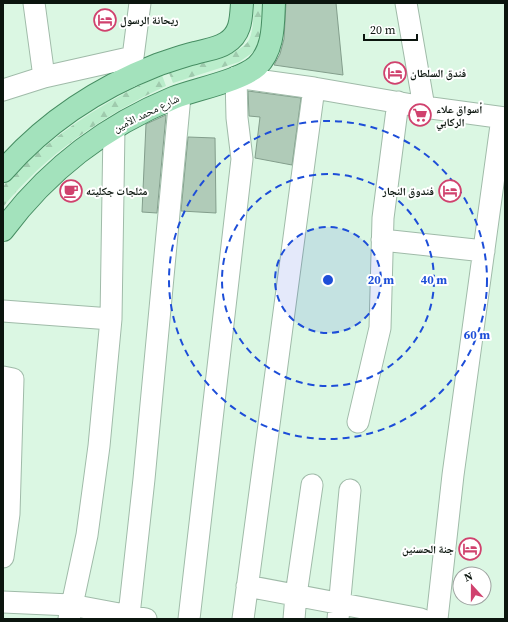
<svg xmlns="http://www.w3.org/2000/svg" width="508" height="622" viewBox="0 0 508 622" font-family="'Source Serif 4','Noto Naskh Arabic',serif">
  <defs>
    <pattern id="forest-firs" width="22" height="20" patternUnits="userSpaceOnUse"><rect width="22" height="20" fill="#baedcb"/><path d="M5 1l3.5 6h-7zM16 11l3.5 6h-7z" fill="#9fcaad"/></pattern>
  </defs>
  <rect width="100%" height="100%" fill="#dbf7e3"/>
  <path fill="url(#forest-firs)" d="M254,3H264L262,27L260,40L255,51L239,62L173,83L169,73C177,70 185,66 193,64C208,59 240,55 249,40C254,29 253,15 254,3Z
    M162,75L166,86C104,115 46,154 3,207C3,202 1,191 4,186C9,176 20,168 29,160C68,125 114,96 162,75Z"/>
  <path fill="#b0cbb8" stroke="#839e8c" d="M286,3H336L343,75L274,65L280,54L284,39Z
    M248,91L301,98L292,165L255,158L260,117L249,116Z
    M166,115L157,213L142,212L146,124Z
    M188,137L215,138L216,213L181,211Z"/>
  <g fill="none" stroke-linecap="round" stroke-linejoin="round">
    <g stroke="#a0bba9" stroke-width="23">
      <path id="minor" d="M34,3L44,77
        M406,3L424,107
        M133,57L140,3
        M3,90L44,77L133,57L130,77
        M382,240L484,251
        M3,311L111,319
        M3,377L13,379L9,514L3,557
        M358,422L380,328L383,218L398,102
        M247,586L421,619
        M3,602L71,605L146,619
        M129,615L144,479L180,96
        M69,619L87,535L99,446L111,319L114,128
        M189,619L242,159L237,118L236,77L314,88L424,107L505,118
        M243,619L314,88
        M294,619L296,595L312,485
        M338,619L350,490
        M437,619L453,475L502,118"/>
    </g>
    <g stroke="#468d62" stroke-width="24">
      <path id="major" d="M3,171C44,124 98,88 157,65C169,61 182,56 195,53C205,50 217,49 226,43C241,34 241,19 242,3
        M3,230C47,171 105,126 173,98C196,89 240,81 257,66C274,50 273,24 274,3"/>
    </g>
    <use href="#minor" stroke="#fff" stroke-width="21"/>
    <use href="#major" stroke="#a3e2bc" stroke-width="22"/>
  </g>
  <circle cx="328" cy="280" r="53" fill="#1d4ed8" fill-opacity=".12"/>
  <g fill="none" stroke="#1d4ed8" stroke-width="2" stroke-dasharray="7 5">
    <circle cx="328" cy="280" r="53"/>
    <circle cx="328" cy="280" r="106"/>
    <circle cx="328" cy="280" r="159"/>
  </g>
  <defs>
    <g id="hotel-ring" transform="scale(1.15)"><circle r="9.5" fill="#fff" stroke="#d0426e" stroke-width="1.5"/><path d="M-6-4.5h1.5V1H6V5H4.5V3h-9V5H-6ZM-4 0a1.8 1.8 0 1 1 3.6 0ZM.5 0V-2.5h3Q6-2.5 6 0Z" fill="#d0426e"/></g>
    <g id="supermarket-ring" transform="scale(1.15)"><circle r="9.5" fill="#fff" stroke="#d0426e" stroke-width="1.5"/><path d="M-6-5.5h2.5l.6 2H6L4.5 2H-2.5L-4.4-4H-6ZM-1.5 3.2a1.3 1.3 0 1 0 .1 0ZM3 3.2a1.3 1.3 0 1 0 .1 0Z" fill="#d0426e"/></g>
    <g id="cafe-ring" transform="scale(1.15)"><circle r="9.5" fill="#fff" stroke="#d0426e" stroke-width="1.5"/><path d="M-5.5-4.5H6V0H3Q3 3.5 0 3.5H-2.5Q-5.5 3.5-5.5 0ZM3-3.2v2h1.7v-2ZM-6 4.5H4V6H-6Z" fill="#d0426e"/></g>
  </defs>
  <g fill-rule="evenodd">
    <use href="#hotel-ring" x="105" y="20"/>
    <use href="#hotel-ring" x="395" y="73"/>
    <use href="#supermarket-ring" x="420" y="115"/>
    <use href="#cafe-ring" x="71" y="191"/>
    <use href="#hotel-ring" x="450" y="191"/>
    <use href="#hotel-ring" x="470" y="549"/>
  </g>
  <g text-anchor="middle" stroke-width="4" stroke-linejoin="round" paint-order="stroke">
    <g font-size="11" font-weight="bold" fill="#0b150e" stroke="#fff" text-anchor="start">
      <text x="120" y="24">ريحانة الرسول</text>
      <text x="410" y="77">فندق السلطان</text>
      <text x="436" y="113">أسواق علاء<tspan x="436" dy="13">الركابي</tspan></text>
      <text x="86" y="195">مثلجات جكليته</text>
      <text x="434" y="195" text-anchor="end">فندوق النجار</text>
      <text x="454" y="553" text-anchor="end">جنة الحسنين</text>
    </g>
    <g font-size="11" fill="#0b150e" stroke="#fff">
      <text transform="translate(146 113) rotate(-26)" y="4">شارع محمد الأمين</text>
    </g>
  </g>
  <circle cx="328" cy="280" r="6" fill="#1d4ed8" stroke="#fff" stroke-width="2"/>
  <g font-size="12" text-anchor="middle" font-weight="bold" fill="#1d4ed8" stroke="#fff" stroke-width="4" stroke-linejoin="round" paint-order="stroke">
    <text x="381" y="284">20 m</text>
    <text x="434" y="284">40 m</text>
    <text x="477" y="339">60 m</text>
  </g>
  <rect width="508" height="622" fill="none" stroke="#0b150e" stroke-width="8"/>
  <g transform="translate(472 586) rotate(339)"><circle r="19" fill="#ffffff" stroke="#9da19f"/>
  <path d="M0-3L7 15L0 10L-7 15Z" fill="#d0426e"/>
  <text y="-6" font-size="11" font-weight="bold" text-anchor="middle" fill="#0b150e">N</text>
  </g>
  <path d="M364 34v6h53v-6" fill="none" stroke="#0b150e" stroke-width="2"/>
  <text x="370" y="34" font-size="12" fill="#0b150e" stroke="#ffffff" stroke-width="3" paint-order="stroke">20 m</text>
</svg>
